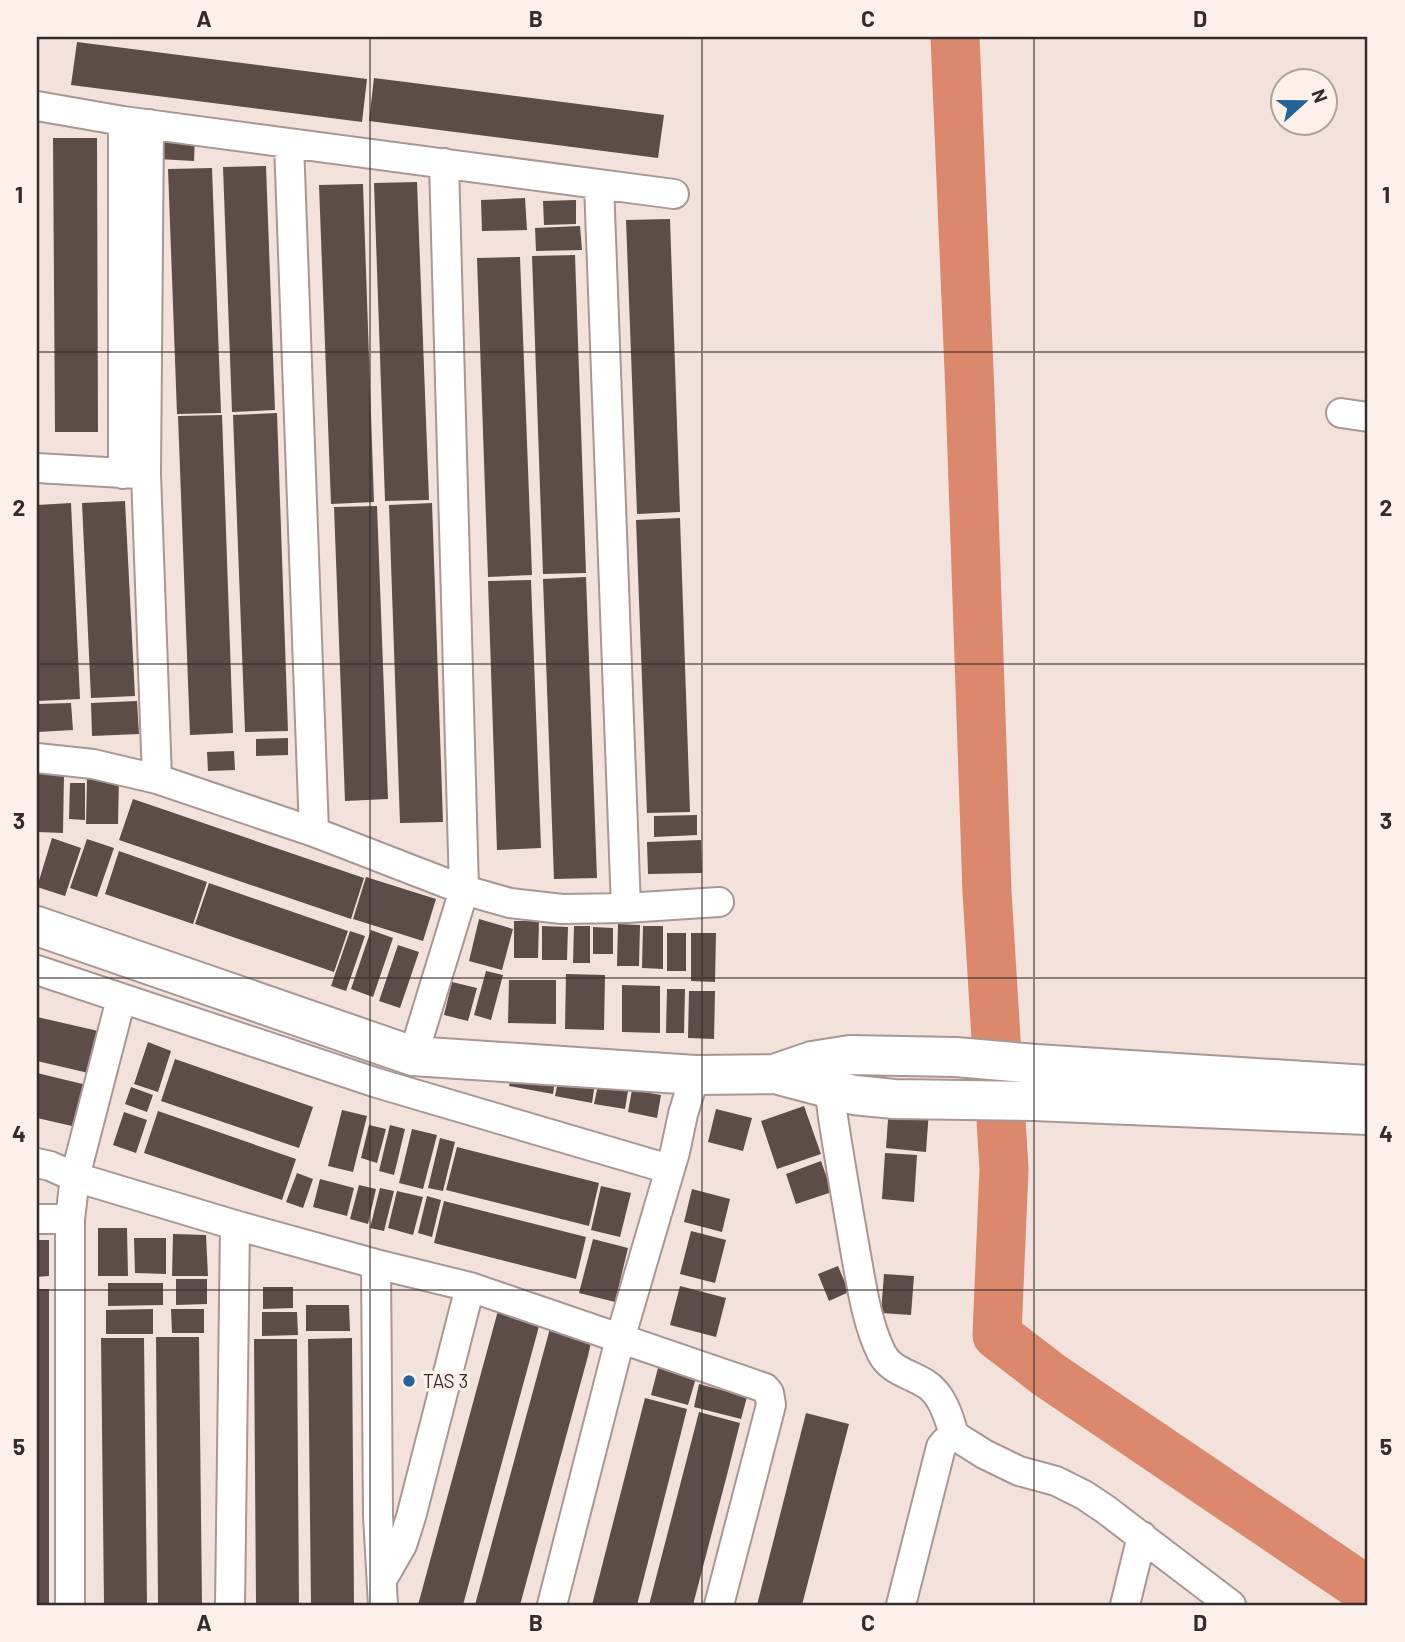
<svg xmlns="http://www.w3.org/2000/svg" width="1405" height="1642" viewBox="0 0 1405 1642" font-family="Barlow,sans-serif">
  <rect width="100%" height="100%" fill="#f3e2dc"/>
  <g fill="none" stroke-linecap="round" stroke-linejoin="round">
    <path stroke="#db886c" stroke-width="49" d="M955,37L970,394L987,892L1004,1169L997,1335L1049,1375L1368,1591"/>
  </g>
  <path fill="#5c4d49" d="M77,42L367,79L362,122L71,85Z
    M374,78L664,115L658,158L369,121Z
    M159,136L195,137L194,161L158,159Z
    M53,138H97L98,432H55Z
    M266,166L275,410L232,412L223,167Z
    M212,168L221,413L177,414L168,169Z
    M417,182L429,500L385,501L374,183Z
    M363,184L374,502L331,504L319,185Z
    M525,198L527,230L482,231L481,200Z
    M576,200V224L544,225L543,201Z
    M670,219L680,512L637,514L626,220Z
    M580,226L582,250L536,251L535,228Z
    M575,255L586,573L543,574L532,256Z
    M520,257L532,575L488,577L477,258Z
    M277,413L288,731L245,732L233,415Z
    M222,415L233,733L190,735L178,416Z
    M125,501L135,696L91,698L82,503Z
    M71,503L80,699L37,701V505Z
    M432,503L443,822L400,823L389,505Z
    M377,506L388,799L345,801L334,507Z
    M680,518L690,812L647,813L636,520Z
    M586,577L597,878L554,879L543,579Z
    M531,580L541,848L497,850L488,581Z
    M137,701L139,734L92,736L91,703Z
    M71,703L73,730L37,732V704Z
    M288,738V755L256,756V739Z
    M234,751L235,770L208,771L207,752Z
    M37,773L64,774L63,833L37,832Z
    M87,777L119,778L118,824H86Z
    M70,783H85V820L69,819Z
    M133,799L364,878L351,919L119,840Z
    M697,815V835L654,837V816Z
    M52,838L81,848L65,896L37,887Z
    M87,839L114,848L97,897L70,888Z
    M701,840L702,873L648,874L647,842Z
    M119,851L207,882L193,924L105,894Z
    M366,877L436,899L423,941L353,919Z
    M209,883L348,931L334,972L195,924Z
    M479,919L513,929L502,970L469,961Z
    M514,921H539L538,958H514Z
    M618,924L640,925L639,966H617Z
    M542,926L568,927L567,960H542Z
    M574,926H590V963H573Z
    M643,926H663V969L642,968Z
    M593,927L613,928V954H593Z
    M371,930L393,938L373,997L351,989Z
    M350,931L365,936L346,991L331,986Z
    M667,933H686V971H667Z
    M691,933H716L715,982L691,981Z
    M398,945L419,952L400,1008L379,1001Z
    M486,971L503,975L491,1020L474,1015Z
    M566,974L605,975L604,1030L565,1029Z
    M509,980H556V1024L508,1023Z
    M452,982L477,988L468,1021L444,1015Z
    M622,985L660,986V1033L622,1032Z
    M667,989H685L684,1033H666Z
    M689,991H715L714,1039L688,1038Z
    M37,1017L107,1033L97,1075L37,1061Z
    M148,1042L171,1051L158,1092L134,1084Z
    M175,1059L313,1107L299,1148L161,1101Z
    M512,1071L555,1080L553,1094L509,1086Z
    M37,1073L95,1087L85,1129L37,1118Z
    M559,1077L595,1083L592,1103L555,1096Z
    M598,1085L628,1091L625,1109L594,1104Z
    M131,1087L153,1095L147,1112L125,1104Z
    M632,1090L661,1095L657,1118L628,1112Z
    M804,1106L821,1154L777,1169L761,1121Z
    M889,1106L929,1110L926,1152L886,1148Z
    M716,1109L752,1118L743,1151L708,1142Z
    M342,1110L367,1116L353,1172L328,1166Z
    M158,1111L296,1159L282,1200L144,1153Z
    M124,1112L147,1120L136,1153L113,1145Z
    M369,1125L386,1129L377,1163L361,1158Z
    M390,1125L405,1129L394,1175L379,1171Z
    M412,1129L437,1135L423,1189L399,1183Z
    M440,1138L455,1142L443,1191L428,1188Z
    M457,1147L599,1183L589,1226L446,1190Z
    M885,1153L917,1155L914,1202L882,1199Z
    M821,1161L832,1192L796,1204L786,1174Z
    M297,1173L313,1179L303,1208L286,1202Z
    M320,1179L354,1188L347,1216L313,1207Z
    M359,1185L376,1189L368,1224L350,1219Z
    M601,1186L631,1193L620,1237L591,1230Z
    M380,1188L394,1191L384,1231L370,1228Z
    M692,1189L730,1199L722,1232L684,1222Z
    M397,1191L423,1197L413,1235L388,1228Z
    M427,1196L441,1200L432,1237L418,1233Z
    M444,1201L586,1237L576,1279L434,1243Z
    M98,1228H127L128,1276H98Z
    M691,1231L726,1240L715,1283L680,1274Z
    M173,1234L206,1235L208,1276H172Z
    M134,1238H166V1274L135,1273Z
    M593,1239L628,1248L615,1302L579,1293Z
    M37,1240H49V1276L37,1277Z
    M838,1266L849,1292L829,1301L818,1274Z
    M884,1274L914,1276L911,1315L881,1313Z
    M176,1279H207V1304L176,1305Z
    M108,1283H163V1305L108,1306Z
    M680,1286L726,1298L716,1337L670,1325Z
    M263,1287H293V1308L263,1309Z
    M37,1289H49V1605H37Z
    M306,1305H349L350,1331H306Z
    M499,1307L541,1319L463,1605H418Z
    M153,1309V1334H106V1310Z
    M171,1309H204V1333H172Z
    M262,1312H297L298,1335L262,1336Z
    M552,1321L593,1333L588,1356L520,1605H475Z
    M156,1337H199L202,1605H158Z
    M101,1338H144L147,1605H104Z
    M352,1338L354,1605H311L308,1339Z
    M254,1339H297L299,1605H256Z
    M658,1368L696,1378L688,1405L651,1395Z
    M699,1384L747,1397L741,1419L694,1407Z
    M645,1398L687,1409L681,1433L637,1605H592Z
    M699,1412L740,1423L728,1471L693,1605H649Z
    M806,1413L849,1424L843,1447L802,1605H757Z"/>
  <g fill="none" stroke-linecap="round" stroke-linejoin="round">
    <g stroke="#a89792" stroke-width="32">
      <path id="street" d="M37,106L123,121L674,194
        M149,124L146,474L157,779
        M289,143L314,832
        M599,184L626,908
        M1341,413L1368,417
        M37,468L140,474
        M123,474V121
        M37,758L93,764L157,779L314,832L464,890L510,903L562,909L626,908L719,902
        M37,970L377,1083L669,1169
        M413,1056L464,890L444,163
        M833,1073L829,1087L833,1117C840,1163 848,1209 856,1255C862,1288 867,1324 882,1354C891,1371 911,1374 926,1384C942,1394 949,1417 954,1435
        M37,1163L50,1166L75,1177L235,1225L376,1264L470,1287L765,1388L769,1393L771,1405L719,1605
        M37,1219H70
        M376,1264L378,1516L383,1605
        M383,1578L402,1545L411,1517L470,1287
        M70,1605V1219L75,1177L121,999
        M230,1605L235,1225
        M552,1605L620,1339L675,1152L683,1114L695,1075
        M901,1605L941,1447L945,1442L954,1435L984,1454L1019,1471L1056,1481L1084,1495L1105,1509L1231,1605
        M1125,1605L1142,1536"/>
    </g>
    <g stroke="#a89792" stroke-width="42">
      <path id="secondary" d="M37,926L413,1056L695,1075L775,1074L854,1095L894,1099L1034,1101L1368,1115
        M777,1073L812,1061L850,1055L956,1057L1036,1064L1368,1085"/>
    </g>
    <use href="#street" stroke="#fff" stroke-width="28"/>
    <use href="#secondary" stroke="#fff" stroke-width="38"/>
  </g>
  <path fill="none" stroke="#342d2b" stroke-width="2" stroke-opacity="0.55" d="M370,37V1605M702,37V1605M1034,37V1605M37,352H1368M37,664H1368M37,978H1368M37,1290H1368"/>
  <circle fill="#236399" stroke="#fef0eb" stroke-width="2.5" cx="409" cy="1381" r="7"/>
  <g text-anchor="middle" stroke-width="7" stroke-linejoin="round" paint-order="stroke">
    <g font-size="19" fill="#342d2b" stroke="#fef0eb" text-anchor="start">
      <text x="423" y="1388">TAS 3</text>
    </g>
  </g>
  <rect width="1405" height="1642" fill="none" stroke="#fef0eb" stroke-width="77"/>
  <g transform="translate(1304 102) rotate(69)"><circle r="33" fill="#fef0eb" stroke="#ada29e" stroke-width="2"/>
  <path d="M0-5L12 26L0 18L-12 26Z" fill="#236399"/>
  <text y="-10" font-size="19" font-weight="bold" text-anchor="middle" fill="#342d2b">N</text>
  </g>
  <rect x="38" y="38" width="1328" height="1566" fill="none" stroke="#342d2b" stroke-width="2.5"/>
  <g font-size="23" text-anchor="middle" font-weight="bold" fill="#342d2b">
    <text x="204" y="27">A</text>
    <text x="536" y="27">B</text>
    <text x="868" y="27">C</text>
    <text x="1200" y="27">D</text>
    <text x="19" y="203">1</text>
    <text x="1386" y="203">1</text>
    <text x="19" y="516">2</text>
    <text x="1386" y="516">2</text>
    <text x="19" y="829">3</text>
    <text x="1386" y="829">3</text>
    <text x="19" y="1142">4</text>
    <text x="1386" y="1142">4</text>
    <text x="19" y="1455">5</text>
    <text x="1386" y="1455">5</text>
    <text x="204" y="1631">A</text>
    <text x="536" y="1631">B</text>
    <text x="868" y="1631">C</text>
    <text x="1200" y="1631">D</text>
  </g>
</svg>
